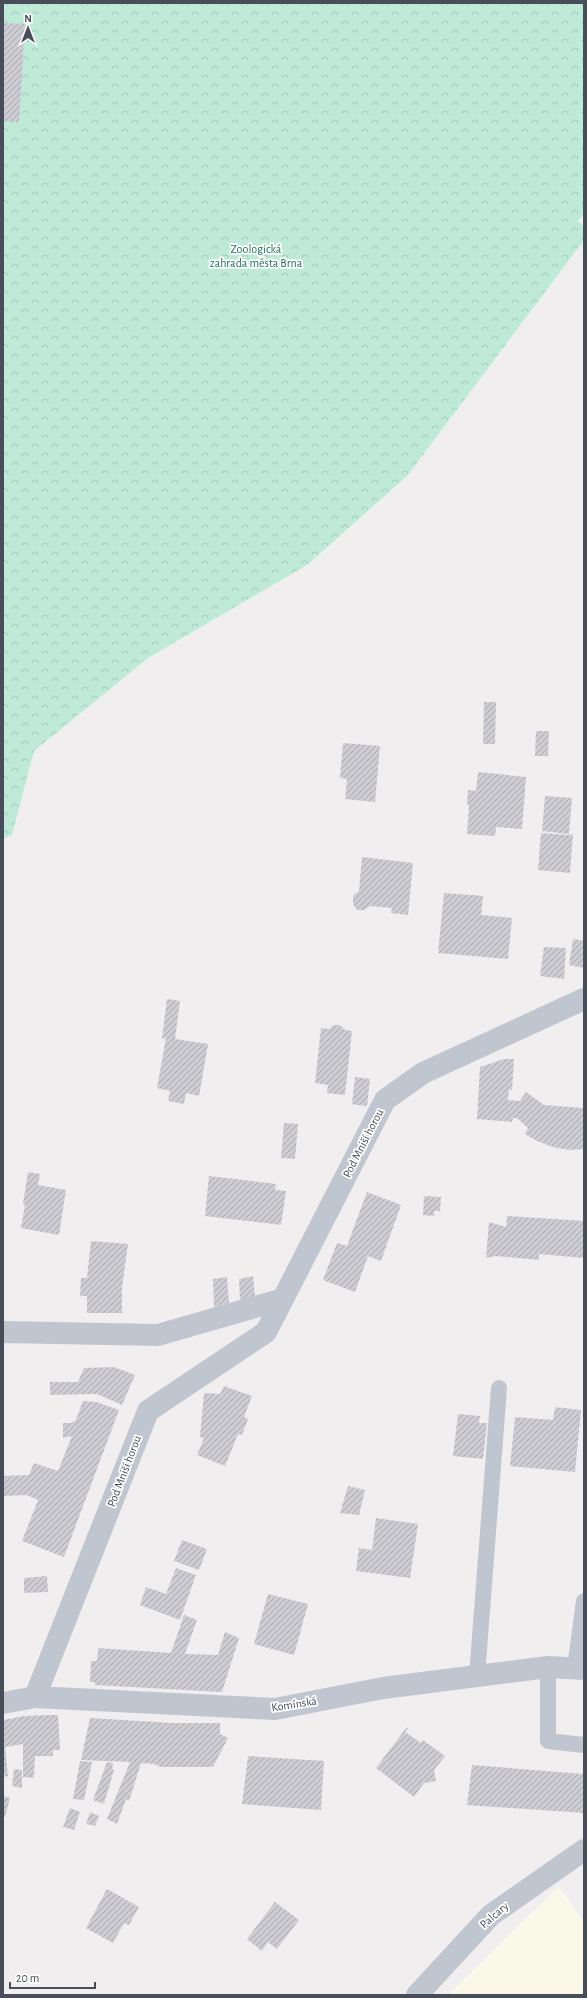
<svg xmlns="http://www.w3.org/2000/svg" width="587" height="1998" viewBox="0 0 587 1998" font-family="'Alegreya Sans',sans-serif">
  <defs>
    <pattern id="park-crowns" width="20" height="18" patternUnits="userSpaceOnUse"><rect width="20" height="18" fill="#c0ead8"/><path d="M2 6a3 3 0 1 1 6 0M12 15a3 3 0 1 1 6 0" fill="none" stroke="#a6cabc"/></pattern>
    <pattern id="building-hatch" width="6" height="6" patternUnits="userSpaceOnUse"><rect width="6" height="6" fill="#ccccd2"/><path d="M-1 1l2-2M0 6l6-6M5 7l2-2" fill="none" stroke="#a8a8ad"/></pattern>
  </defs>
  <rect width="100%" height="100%" fill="#f0eeee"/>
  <path fill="#faf8e8" d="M559,1886L584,1922V1995H448Z"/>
  <path fill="url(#park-crowns)" d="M3,3H584V214L578,221L584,226V240L407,476L307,565L148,658L34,751L12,835L3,839Z"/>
  <path fill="url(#building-hatch)" d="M3,23L25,24L19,122L3,121Z
    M484,702H496L495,744H483Z
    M536,731H549L548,756H535Z
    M343,743L380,746L375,802L345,799L347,779L340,778Z
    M478,772L526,777L522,829L496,827L495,836L467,834L469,805L467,804L468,790L476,791Z
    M545,796L572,798L569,834L542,831Z
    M541,833L568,835L573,834L570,873L538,870Z
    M362,857L413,863L408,915L391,913L392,908L370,906L364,910H357L353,904V896L359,891Z
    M444,893L483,896L481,915L512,918L508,959L438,953Z
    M573,939L584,941V968L569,965Z
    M544,947L566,948L564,979L540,976Z
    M167,999L180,1001L175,1039L208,1044L199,1096L186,1093L184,1104L168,1101L170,1091L157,1088L166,1038L162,1039Z
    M334,1025H340L345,1030L352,1031L345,1095L327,1093L328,1085L315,1083L321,1028L329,1029Z
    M504,1059H514L512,1090H509L508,1100L520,1101L526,1092L544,1105L584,1108V1149L570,1150L553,1147L537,1141L525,1134L528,1128L517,1118H513L512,1122L477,1119L480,1067Z
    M355,1077L370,1079L367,1106L352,1104Z
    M284,1123L298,1124L295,1159L281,1158Z
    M28,1172L40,1174L38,1185L66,1190L59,1235L21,1228L25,1205L23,1204Z
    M209,1176L276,1184L275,1190L286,1191L281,1225L205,1216Z
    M367,1192L401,1205L381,1261L368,1256L355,1292L323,1280L337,1243L347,1246Z
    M424,1196L441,1197L440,1211H434V1216L423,1215Z
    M507,1216L584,1221V1258L539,1254V1260L496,1256L486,1258L489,1222L506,1227Z
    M91,1241L128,1244L122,1288V1313H87V1296H80L81,1278H87Z
    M253,1276L255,1296L240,1300L239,1279Z
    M227,1277L229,1303L214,1307L213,1279Z
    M114,1367L135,1375L122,1405L97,1394L50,1395V1382H78L84,1368Z
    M224,1386L252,1396L244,1417L248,1419L242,1435L238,1434L225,1466L197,1455L204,1438L200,1437L204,1393L220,1394Z
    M83,1401L96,1402L119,1410L64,1557L22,1541L38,1500L27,1495L3,1496V1476L29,1475L34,1463L58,1471L72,1436L63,1438V1423H71L76,1420Z
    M555,1407L581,1410L575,1472L510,1466L515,1417L553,1420Z
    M458,1414L480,1416L479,1423H487L483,1459L453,1456Z
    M348,1486L365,1490L359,1515L340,1513Z
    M376,1518L418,1524L410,1578L356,1571L359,1548L372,1550Z
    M182,1540L207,1549L199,1570L174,1561Z
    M176,1568L196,1575L180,1620L140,1605L146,1587L166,1594Z
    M47,1576L48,1592L24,1593V1578Z
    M268,1594L308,1604L294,1655L254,1644Z
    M184,1615L197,1620L185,1654L218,1655L225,1632L239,1638L222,1692L95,1685V1682H90L91,1661H97L98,1648L171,1653Z
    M50,1715H58L60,1750H53V1756H35L34,1778L23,1777V1744L5,1747L8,1776L3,1777V1720L24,1716Z
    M90,1718L172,1723H220V1734L228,1738L213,1767H161L154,1764L141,1763L129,1801L126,1799L117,1824L107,1819L130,1762L81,1760Z
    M407,1727L408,1728L405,1732L421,1743L423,1740L445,1756L434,1770L436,1781L424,1783L414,1797L376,1768Z
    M248,1756L324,1761L321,1810L242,1804Z
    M80,1761L92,1762L84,1800L73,1799Z
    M107,1762L113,1763L112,1769L114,1770L104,1804L93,1800Z
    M472,1765L584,1774V1813L467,1805Z
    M14,1769L22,1770V1788L12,1786Z
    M3,1796L10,1798L5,1817H3Z
    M70,1808L80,1812L74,1830L63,1827Z
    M90,1812L99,1816L95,1826L86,1824Z
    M107,1889L139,1907L129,1925L124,1923L113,1943L86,1928Z
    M275,1902L299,1920L277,1949L268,1942L262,1951L247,1939Z"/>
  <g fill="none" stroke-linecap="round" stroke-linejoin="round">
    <path stroke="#c0c6cf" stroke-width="16" d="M548,1667V1741L584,1745
      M575,1668L584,1601
      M477,1676L499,1388"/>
    <path stroke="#c0c6cf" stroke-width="22" d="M3,1332L158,1335L283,1299
      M35,1697L148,1411L266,1332L385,1100L423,1073L584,999
      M3,1703L35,1697L275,1709L383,1688L477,1676L548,1667L584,1669
      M417,1995L491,1915L584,1850"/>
  </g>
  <g text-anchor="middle" stroke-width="3.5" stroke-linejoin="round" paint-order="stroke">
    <g font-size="12" fill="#207359" stroke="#fff">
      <text x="256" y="253">Zoologická<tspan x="256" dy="14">zahrada města Brna</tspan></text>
    </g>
    <g font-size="12" fill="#484e59" stroke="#fff">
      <text transform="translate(363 1143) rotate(-63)" y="4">Pod Mniší horou</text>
      <text transform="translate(124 1471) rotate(-69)" y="4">Pod Mniší horou</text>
      <text transform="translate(294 1704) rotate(-9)" y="4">Komínská</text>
      <text transform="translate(494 1915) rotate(-41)" y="4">Palcary</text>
    </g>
  </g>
  <rect width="587" height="1998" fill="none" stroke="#484e59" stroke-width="8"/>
  <g transform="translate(28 28)" stroke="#ffffff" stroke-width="3" paint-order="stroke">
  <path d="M0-3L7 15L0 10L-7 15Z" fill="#484e59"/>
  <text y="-6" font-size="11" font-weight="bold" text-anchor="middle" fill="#484e59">N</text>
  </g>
  <path d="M10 1982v6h85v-6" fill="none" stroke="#484e59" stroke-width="2"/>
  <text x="16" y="1982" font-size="12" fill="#484e59" stroke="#ffffff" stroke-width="3" paint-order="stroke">20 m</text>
</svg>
